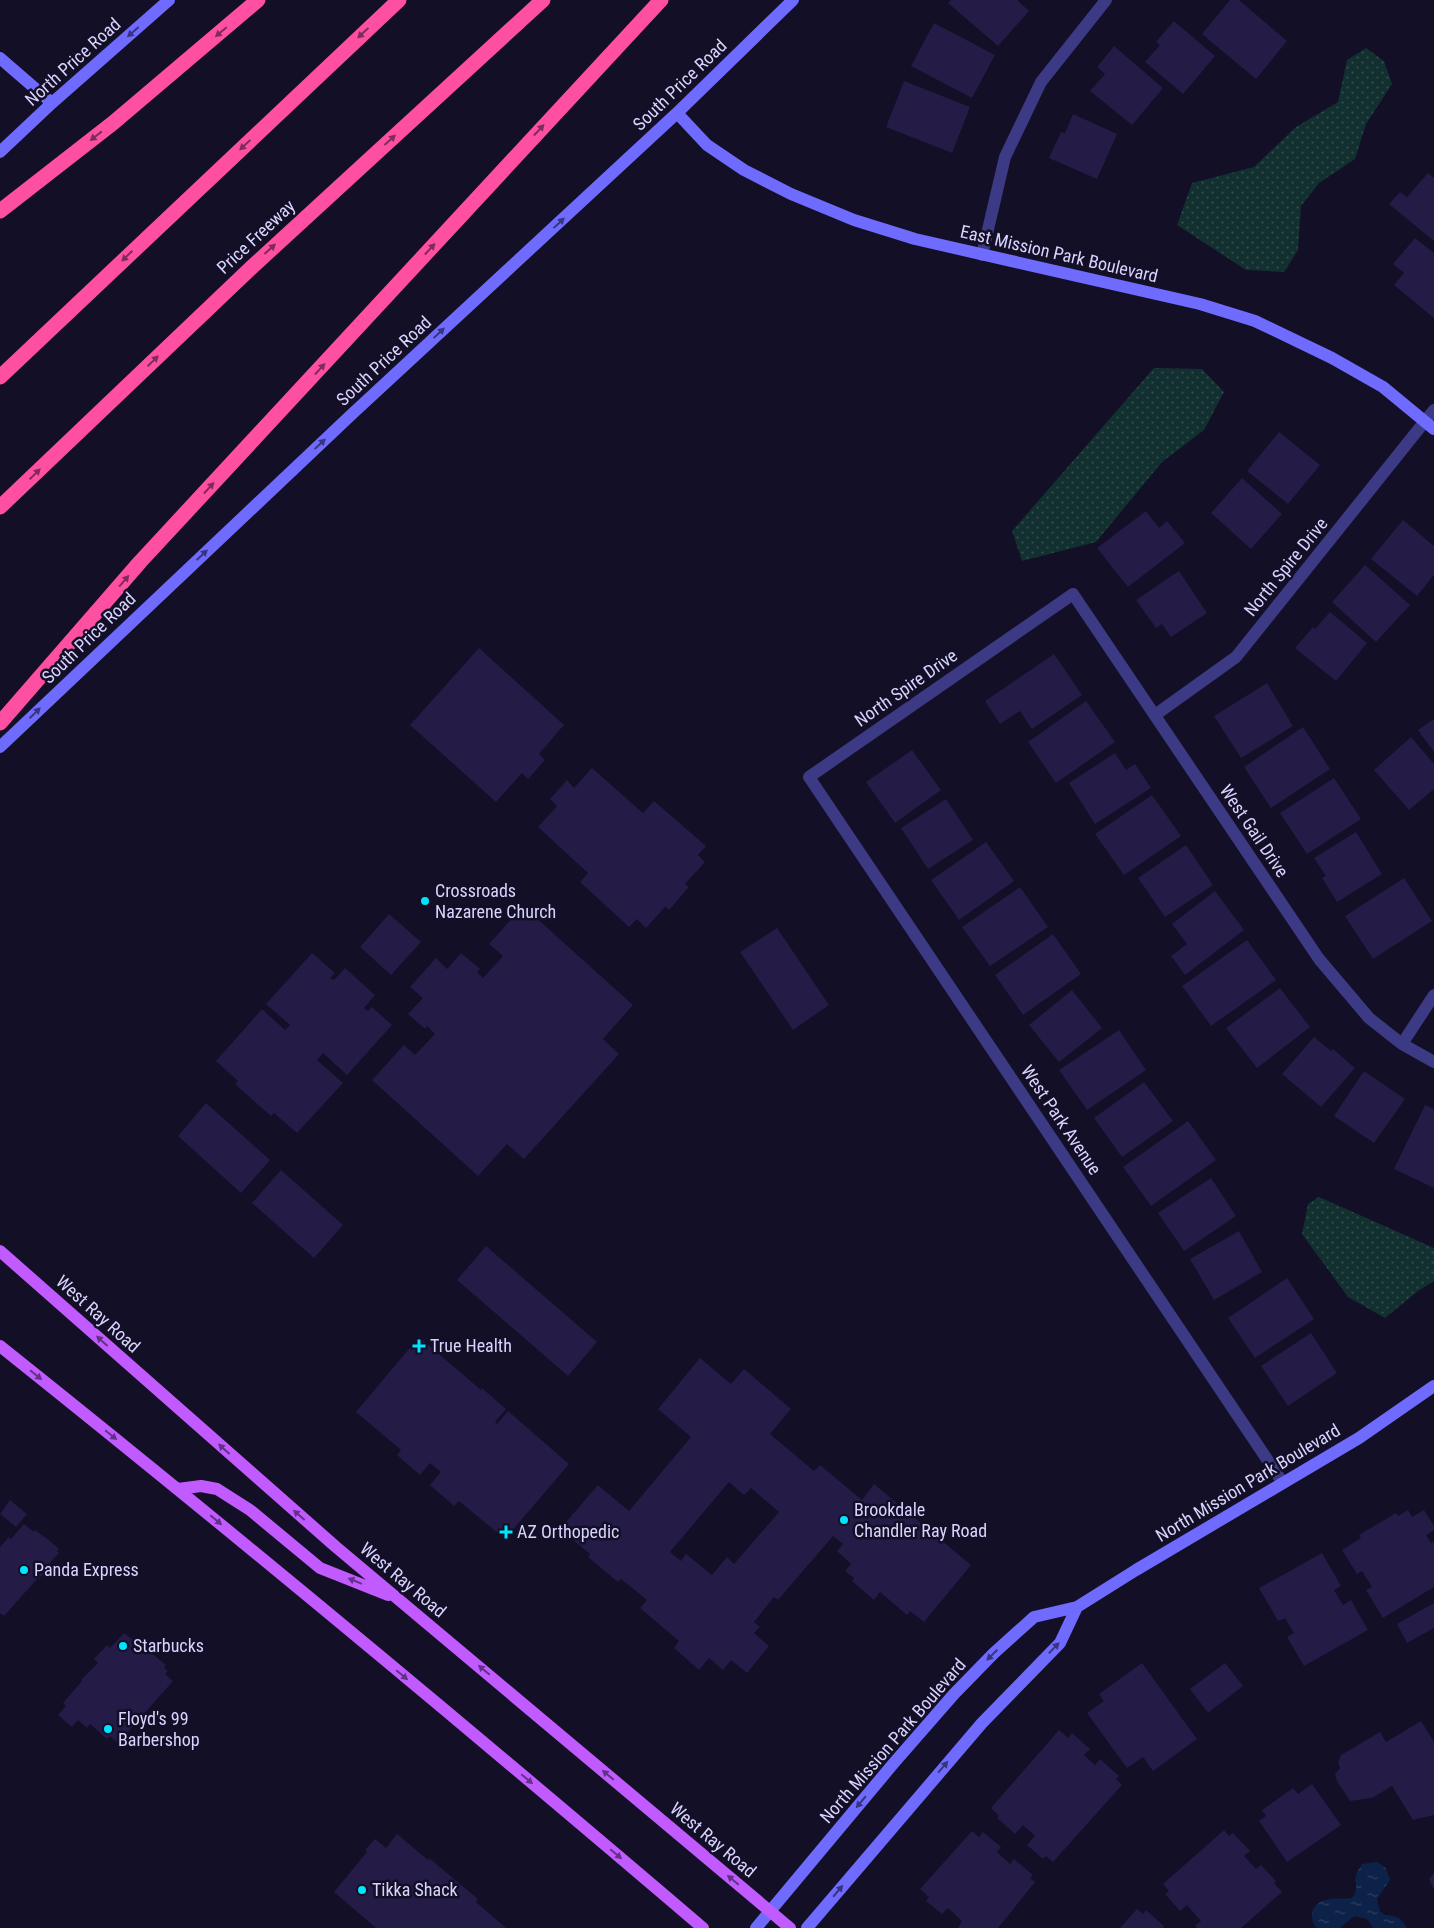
<svg xmlns="http://www.w3.org/2000/svg" width="1434" height="1928" viewBox="0 0 1434 1928" font-family="'Roboto Condensed',sans-serif">
  <defs>
    <pattern id="park-dots" width="8" height="8" patternUnits="userSpaceOnUse" patternTransform="scale(1.25)"><rect width="8" height="8" fill="#12302f"/><path d="M2 2h.1M6 6h.1" fill="none" stroke="#344d4e" stroke-width="1.8" stroke-linecap="round"/></pattern>
    <pattern id="water-ripples" width="26" height="14" patternUnits="userSpaceOnUse" patternTransform="scale(1.25)"><rect width="26" height="14" fill="#0c2248"/><path d="M2 4q2-2 4 0t4 0M15 11q2-2 4 0t4 0" fill="none" stroke="#2f4163"/></pattern>
  </defs>
  <rect width="100%" height="100%" fill="#130f26"/>
  <path fill="url(#park-dots)" d="M1366,48L1384,61L1392,84L1366,124L1355,159L1319,183L1301,206L1298,250L1284,272L1246,270L1177,225L1192,183L1254,167L1296,127L1338,102L1347,60Z
    M1154,368L1202,369L1224,392L1204,430L1162,462L1096,542L1022,561L1012,531Z
    M1319,1197L1434,1248V1281L1418,1291L1385,1318L1348,1297L1302,1234L1308,1204Z"/>
  <path fill="url(#water-ripples)" d="M1377,1862L1386,1868L1390,1880L1377,1899L1380,1911L1385,1915C1395,1915 1402,1918 1407,1928H1373L1367,1919L1354,1916L1340,1928H1317C1313,1924 1311,1918 1312,1913C1317,1894 1339,1900 1352,1898C1357,1893 1357,1886 1355,1880L1357,1872L1362,1864Z"/>
  <path fill="#241b47" fill-rule="evenodd" d="M951,0H1017L1029,11L998,46L948,3Z
    M1230,0H1239L1287,41L1256,79L1202,34Z
    M1174,21L1215,56L1183,94L1145,62L1160,45L1156,42Z
    M934,23L995,55L972,98L911,66Z
    M1114,46L1163,88L1132,125L1090,91L1105,74L1097,67Z
    M904,81L970,107L952,153L886,127Z
    M1073,114L1117,134L1097,179L1049,158L1061,132L1065,133Z
    M1428,173L1434,178V241L1389,204L1400,192L1407,197Z
    M1415,238L1434,253V318L1394,285L1404,273L1393,264Z
    M1279,432L1320,465L1288,504L1247,471Z
    M1242,478L1282,514L1251,549L1211,513Z
    M1146,511L1159,528L1167,521L1185,543L1128,587L1097,548Z
    M1403,520L1434,546V575L1417,596L1371,559Z
    M1365,565L1410,605L1376,642L1332,602Z
    M1179,571L1207,613L1171,637L1162,624L1156,628L1136,600Z
    M1330,612L1367,643L1336,681L1295,648L1313,627L1315,629Z
    M479,648L564,725L539,754L545,760L528,779L522,773L496,802L410,725Z
    M1054,654L1082,695L1032,729L1020,711L1000,724L985,701Z
    M1267,683L1293,726L1241,758L1214,716Z
    M1086,701L1115,742L1056,783L1028,742Z
    M1434,719V752L1418,730Z
    M1303,727L1330,769L1271,808L1244,767Z
    M1411,737L1434,764V789L1409,810L1374,770Z
    M912,750L941,790L895,823L866,782Z
    M1115,753L1126,770L1135,764L1151,788L1095,824L1069,783Z
    M592,768L643,813L654,801L706,846L698,855L705,862L685,884L689,887L669,910L665,907L646,928L637,919L629,927L580,882L588,873L538,827L557,806L550,799L567,780L574,788Z
    M1334,778L1361,819L1307,854L1280,813Z
    M1152,795L1181,836L1124,875L1095,834Z
    M946,799L973,840L928,869L901,828Z
    M1356,832L1382,874L1337,902L1322,878L1326,876L1314,858Z
    M986,842L1014,881L959,920L931,880Z
    M1186,845L1213,885L1165,917L1138,878Z
    M1404,878L1432,921L1373,959L1345,916Z
    M1020,887L1048,927L990,966L962,927Z
    M1215,891L1244,930L1185,975L1171,956L1187,944L1172,924Z
    M523,906L633,1005L603,1039L619,1054L524,1159L507,1144L478,1176L372,1080L404,1045L415,1055L435,1034L427,1026L425,1029L408,1014L423,998L410,987L436,958L447,969L461,953L480,969L477,972L483,978L503,956L489,944Z
    M389,914L421,942L391,975L360,947Z
    M777,928L829,1005L793,1030L740,952Z
    M1053,934L1081,974L1023,1015L995,975Z
    M1247,940L1276,980L1211,1026L1182,986Z
    M312,953L335,973L330,978L334,980L345,968L375,995L364,1008L368,1011L372,1007L392,1025L347,1075L323,1053L317,1060L343,1083L297,1133L274,1113L271,1116L235,1084L238,1081L216,1061L262,1009L285,1030L290,1025L266,1004Z
    M1280,988L1310,1027L1257,1068L1226,1028Z
    M1072,990L1102,1028L1059,1062L1029,1025Z
    M1119,1030L1146,1070L1087,1110L1059,1070Z
    M1314,1037L1331,1051L1333,1049L1355,1068L1321,1107L1282,1074Z
    M1364,1071L1405,1099L1374,1143L1334,1116Z
    M1144,1082L1173,1121L1122,1157L1094,1118Z
    M206,1103L270,1160L241,1193L178,1136Z
    M1425,1105L1434,1109V1188L1394,1169Z
    M1188,1121L1216,1160L1151,1206L1123,1167Z
    M281,1170L343,1225L314,1258L252,1203Z
    M1211,1178L1236,1216L1184,1251L1158,1213Z
    M1239,1231L1262,1272L1214,1300L1190,1259Z
    M486,1246L597,1342L568,1376L457,1280Z
    M1287,1278L1314,1319L1255,1358L1228,1318Z
    M1311,1333L1337,1373L1288,1406L1261,1366Z
    M419,1337L481,1390L482,1388L506,1409L495,1422L497,1424L508,1411L569,1464L505,1539L459,1501L454,1506L430,1485L441,1472L430,1463L420,1475L397,1455L401,1450L356,1412Z
    M700,1358L731,1384L744,1369L791,1409L770,1434L814,1471L820,1465L862,1500L874,1484L971,1565L924,1622L910,1611L907,1615L880,1592L874,1600L852,1581L854,1578L845,1571L851,1564L837,1551L843,1544L833,1536L778,1600L774,1597L754,1622L760,1627L754,1633L769,1646L747,1673L731,1660L723,1670L709,1658L699,1670L674,1648L679,1641L640,1608L647,1600L621,1579L618,1582L588,1557L590,1554L560,1529L598,1485L629,1511L691,1437L658,1409ZM729,1482L744,1495L751,1488L779,1512L734,1564L727,1557L712,1575L686,1554L681,1561L670,1552Z
    M10,1500L27,1514L16,1527L0,1514Z
    M1408,1510L1412,1517L1424,1510L1434,1526V1530L1426,1535L1431,1543L1433,1541L1434,1543V1587L1383,1618L1366,1590L1372,1587L1362,1571L1357,1574L1342,1550L1361,1538L1359,1535L1396,1513L1398,1516Z
    M24,1524L34,1532L35,1530L50,1541L59,1549L57,1551L59,1553L49,1564L51,1565L47,1569L49,1571L44,1577L42,1575L39,1579L38,1578L4,1616L0,1613V1547L9,1537L11,1539Z
    M1322,1553L1341,1586L1334,1590L1343,1605L1351,1600L1368,1630L1304,1666L1287,1637L1294,1633L1285,1618L1278,1621L1259,1588Z
    M1434,1603V1628L1407,1643L1397,1624Z
    M124,1633L142,1647L143,1646L166,1665L164,1668L168,1671L165,1674L173,1681L118,1743L110,1736L107,1739L90,1724L87,1728L78,1720L72,1727L58,1715L66,1706L63,1703L82,1681L81,1680L98,1663L94,1659L107,1645L110,1648Z
    M1142,1663L1197,1739L1153,1771L1143,1757L1127,1768L1087,1713L1104,1701L1099,1694Z
    M1225,1663L1243,1686L1208,1713L1190,1689Z
    M1421,1721L1434,1742V1815L1413,1820L1392,1786L1372,1798L1350,1801L1337,1781L1335,1774L1340,1768L1338,1762L1341,1755L1380,1732L1386,1742Z
    M1059,1730L1068,1738L1072,1733L1090,1749L1084,1755L1095,1765L1100,1759L1119,1776L1116,1779L1122,1785L1053,1862L1046,1856L1043,1859L1027,1845L1035,1836L1023,1825L1015,1834L997,1818L999,1816L991,1808Z
    M1312,1784L1341,1825L1287,1862L1259,1821L1266,1816L1262,1810L1293,1788L1298,1794Z
    M1224,1830L1229,1836L1233,1833L1250,1851L1244,1856L1256,1869L1261,1865L1276,1881L1274,1883L1282,1892L1241,1928H1197L1195,1926L1201,1921L1187,1905L1180,1911L1165,1894L1169,1891L1163,1884Z
    M972,1831L979,1837L983,1832L1001,1847L997,1852L1010,1864L1014,1859L1033,1875L1030,1878L1035,1882L998,1928H958L962,1921L948,1908L942,1914L926,1901L929,1897L920,1889Z
    M397,1834L428,1860L429,1858L478,1899L476,1902L506,1928H376L334,1892L367,1852L365,1850L375,1839L386,1848Z
    M1434,1873V1890L1429,1879Z
    M1137,1909L1143,1914L1146,1910L1164,1926L1163,1928H1120Z"/>
  <g fill="none" stroke-linecap="round" stroke-linejoin="round">
    <path stroke="#3d3a85" stroke-width="12" d="M982,255L1005,157L1041,82L1106,0
      M1155,715L1236,657L1434,410
      M1402,1044L1434,995
      M1283,1483L809,777L1073,594L1319,959L1369,1018L1402,1044L1434,1062"/>
    <path stroke="#6f6bff" stroke-width="12" d="M0,58L52,103
      M677,113L707,145L744,170L791,194L854,220L915,239L1200,304L1255,321L1332,358L1383,387L1434,429
      M0,152L52,103L169,0
      M0,747L351,415L677,113L793,0
      M756,1928L893,1764L954,1694L994,1653L1034,1617L1077,1607L1136,1570L1359,1438L1434,1386
      M807,1928L982,1723L1060,1643L1077,1607"/>
    <path stroke="#c25bff" stroke-width="12" d="M0,1251L336,1547L790,1928
      M0,1346C238,1536 472,1731 703,1928
      M178,1489L201,1486L217,1489L250,1510L320,1568L388,1595"/>
    <path stroke="#ff4fa3" stroke-width="15" d="M0,211L113,123L258,0
      M0,377L399,0
      M0,507L252,267L543,0
      M0,723L140,562L661,0"/>
  </g>
  <defs><path id="oneway-solid" d="M-6-.8H1V-3.2L6.5 0L1 3.2V.8H-6Z" transform="scale(1.25)"/></defs>
  <g fill="#38347d">
    <use href="#oneway-solid" transform="translate(133 32) rotate(139)"/>
    <use href="#oneway-solid" transform="translate(559 223) rotate(-43)"/>
    <use href="#oneway-solid" transform="translate(439 333) rotate(-43)"/>
    <use href="#oneway-solid" transform="translate(320 444) rotate(-43)"/>
    <use href="#oneway-solid" transform="translate(202 555) rotate(-43)"/>
    <use href="#oneway-solid" transform="translate(35 713) rotate(-44)"/>
    <use href="#oneway-solid" transform="translate(1054 1648) rotate(-46)"/>
    <use href="#oneway-solid" transform="translate(992 1655) rotate(136)"/>
    <use href="#oneway-solid" transform="translate(943 1767) rotate(-49)"/>
    <use href="#oneway-solid" transform="translate(861 1802) rotate(130)"/>
    <use href="#oneway-solid" transform="translate(838 1891) rotate(-50)"/>
  </g>
  <g fill="#7d2c5e">
    <use href="#oneway-solid" transform="translate(221 32) rotate(140)"/>
    <use href="#oneway-solid" transform="translate(363 33) rotate(137)"/>
    <use href="#oneway-solid" transform="translate(539 130) rotate(-47)"/>
    <use href="#oneway-solid" transform="translate(96 136) rotate(142)"/>
    <use href="#oneway-solid" transform="translate(390 140) rotate(-42)"/>
    <use href="#oneway-solid" transform="translate(245 145) rotate(137)"/>
    <use href="#oneway-solid" transform="translate(270 249) rotate(-42)"/>
    <use href="#oneway-solid" transform="translate(430 249) rotate(-47)"/>
    <use href="#oneway-solid" transform="translate(127 256) rotate(136)"/>
    <use href="#oneway-solid" transform="translate(153 361) rotate(-44)"/>
    <use href="#oneway-solid" transform="translate(320 369) rotate(-47)"/>
    <use href="#oneway-solid" transform="translate(35 474) rotate(-44)"/>
    <use href="#oneway-solid" transform="translate(209 488) rotate(-47)"/>
    <use href="#oneway-solid" transform="translate(124 581) rotate(-49)"/>
  </g>
  <g fill="#623188">
    <use href="#oneway-solid" transform="translate(102 1341) rotate(-138)"/>
    <use href="#oneway-solid" transform="translate(36 1375) rotate(39)"/>
    <use href="#oneway-solid" transform="translate(111 1435) rotate(39)"/>
    <use href="#oneway-solid" transform="translate(224 1449) rotate(-138)"/>
    <use href="#oneway-solid" transform="translate(299 1515) rotate(-139)"/>
    <use href="#oneway-solid" transform="translate(216 1520) rotate(40)"/>
    <use href="#oneway-solid" transform="translate(355 1581) rotate(-158)"/>
    <use href="#oneway-solid" transform="translate(484 1670) rotate(-140)"/>
    <use href="#oneway-solid" transform="translate(402 1675) rotate(40)"/>
    <use href="#oneway-solid" transform="translate(608 1775) rotate(-140)"/>
    <use href="#oneway-solid" transform="translate(527 1779) rotate(40)"/>
    <use href="#oneway-solid" transform="translate(616 1854) rotate(40)"/>
    <use href="#oneway-solid" transform="translate(733 1880) rotate(-140)"/>
  </g>
  <g fill="#00e5ff" stroke="#130f26" stroke-width="2">
    <circle cx="425" cy="901" r="5"/>
    <path d="M416.5 1338.5h5v5h5v5h-5v5h-5v-5h-5v-5h5z"/>
    <circle cx="844" cy="1520" r="5"/>
    <path d="M503.5 1524.5h5v5h5v5h-5v5h-5v-5h-5v-5h5z"/>
    <circle cx="24" cy="1570" r="5"/>
    <circle cx="123" cy="1646" r="5"/>
    <circle cx="108" cy="1729" r="5"/>
    <circle cx="362" cy="1890" r="5"/>
  </g>
  <g text-anchor="middle" stroke-width="5" stroke-linejoin="round" paint-order="stroke">
    <g font-size="18" fill="#d9d4ff" stroke="#130f26">
      <text transform="translate(73 62) rotate(-42)" y="6">North Price Road</text>
      <text transform="translate(680 85) rotate(-44)" y="6">South Price Road</text>
      <text transform="translate(256 237) rotate(-43)" y="6">Price Freeway</text>
      <text transform="translate(1059 254) rotate(13)" y="6">East Mission Park Boulevard</text>
      <text transform="translate(384 361) rotate(-43)" y="6">South Price Road</text>
      <text transform="translate(1286 567) rotate(-51)" y="6">North Spire Drive</text>
      <text transform="translate(89 638) rotate(-44)" y="6">South Price Road</text>
      <text transform="translate(906 688) rotate(-35)" y="6">North Spire Drive</text>
      <text transform="translate(1254 831) rotate(56)" y="6">West Gail Drive</text>
      <text transform="translate(1061 1120) rotate(56)" y="6">West Park Avenue</text>
      <text transform="translate(98 1314) rotate(42)" y="6">West Ray Road</text>
      <text transform="translate(1248 1483) rotate(-31)" y="6">North Mission Park Boulevard</text>
      <text transform="translate(403 1580) rotate(40)" y="6">West Ray Road</text>
      <text transform="translate(893 1741) rotate(-49)" y="6">North Mission Park Boulevard</text>
      <text transform="translate(713 1840) rotate(40)" y="6">West Ray Road</text>
    </g>
    <g font-size="18" fill="#d9d4ff" stroke="#130f26" text-anchor="start">
      <text x="435" y="897">Crossroads<tspan x="435" dy="21">Nazarene Church</tspan></text>
      <text x="430" y="1352">True Health</text>
      <text x="854" y="1516">Brookdale<tspan x="854" dy="21">Chandler Ray Road</tspan></text>
      <text x="517" y="1538">AZ Orthopedic</text>
      <text x="34" y="1576">Panda Express</text>
      <text x="133" y="1652">Starbucks</text>
      <text x="118" y="1725">Floyd's 99<tspan x="118" dy="21">Barbershop</tspan></text>
      <text x="372" y="1896">Tikka Shack</text>
    </g>
  </g>
</svg>
